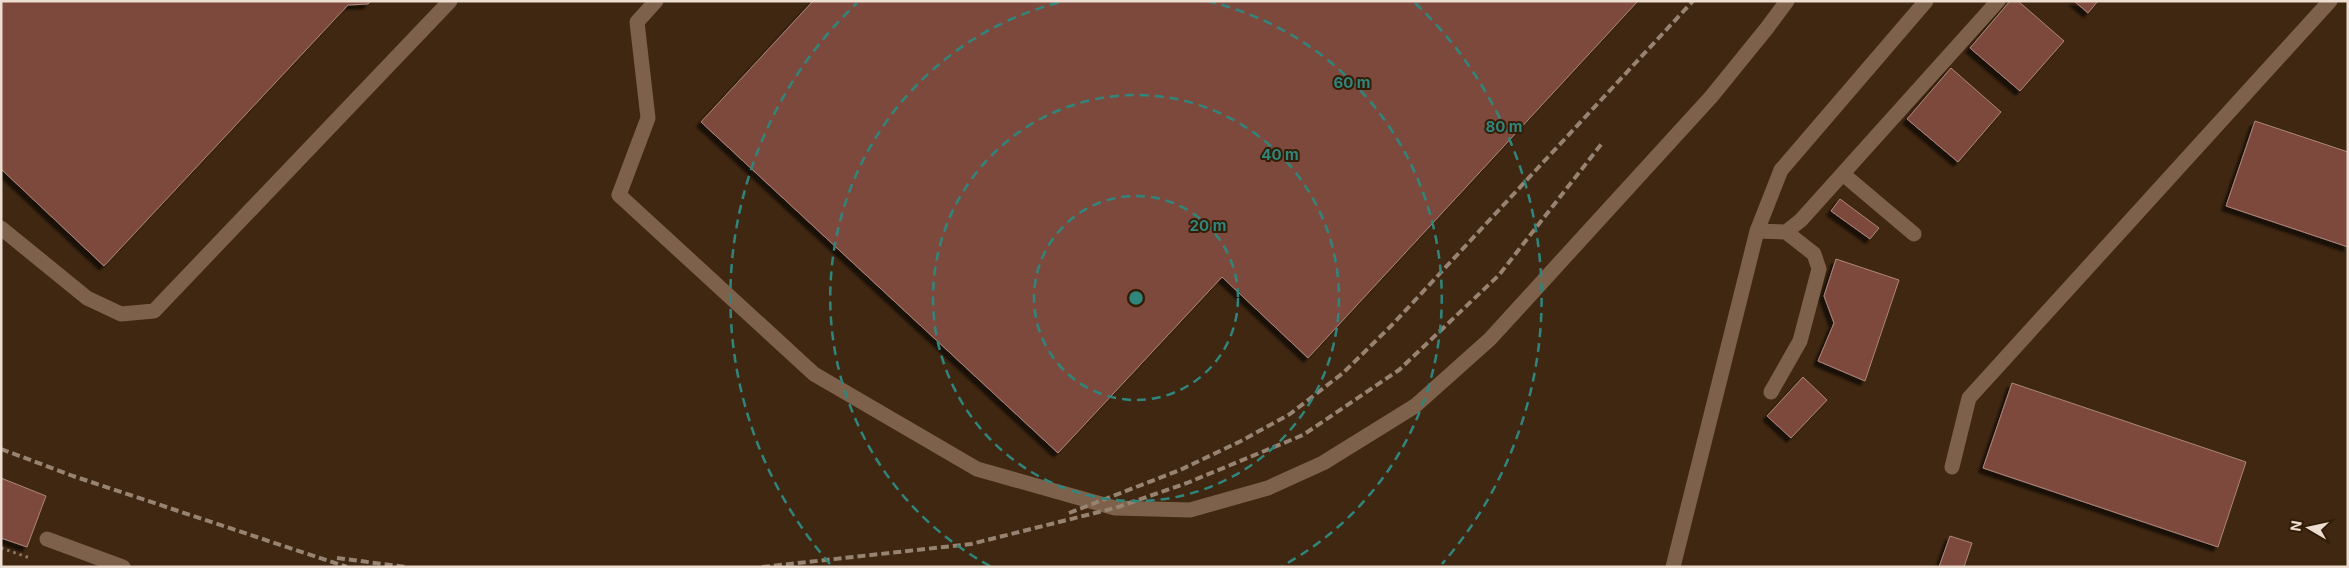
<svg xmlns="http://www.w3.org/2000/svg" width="2349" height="568" viewBox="0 0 2349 568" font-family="Inter,sans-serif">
  <defs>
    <filter id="shadow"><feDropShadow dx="-4.5" dy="4.5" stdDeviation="1" flood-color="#0009"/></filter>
  </defs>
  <rect width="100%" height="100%" fill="#3f2711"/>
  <path fill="#7e493c" stroke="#ac867c" filter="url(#shadow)" d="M1,1H371L368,4L348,5L104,266L1,169Z
    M813,1H1638L1308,358L1222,277L1058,453L701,122Z
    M2010,1H2018L2064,41L2020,91L1970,48Z
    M2074,1H2098L2088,13Z
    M1951,68L2001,112L1958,162L1907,119Z
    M2255,121L2348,152V247L2226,206Z
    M1840,199L1879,228L1870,239L1831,211Z
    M1836,259L1899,280L1865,381L1818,361L1834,323L1824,296Z
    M1803,377L1827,400L1791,438L1767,416Z
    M2012,383L2246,462L2218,547L1983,468Z
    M1,478L46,496L27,547L1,538Z
    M1950,536L1972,543L1964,567H1939Z"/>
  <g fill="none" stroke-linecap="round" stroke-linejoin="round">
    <path stroke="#8d7967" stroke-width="3" stroke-dasharray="2.5 4" stroke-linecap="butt" d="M1,548L30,558"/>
    <path stroke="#7d614a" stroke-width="15" d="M656,1L637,22L648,118L619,195L814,374L977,469L1115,508L1190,510L1268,488L1323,463L1415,406L1490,339L1711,97L1767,28L1787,1
      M1843,174L1914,234
      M1,228L87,298L121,314L154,311L450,1
      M1757,231L1786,232L1801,220L1998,1
      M1771,392L1800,341L1819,269L1814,254L1786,232
      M1952,467L1969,398L2330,1
      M47,539L123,567
      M1673,567L1757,231L1781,170L1926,1"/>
    <path stroke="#978372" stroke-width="4" stroke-dasharray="8 4" stroke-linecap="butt" d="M1,449L73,476L347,567
      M1069,513L1180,470L1241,441L1290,414L1343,373L1392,325L1693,1
      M337,558L406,567
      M762,567L971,544L1115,508L1187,483L1303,435L1399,370L1499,275L1603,142"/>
  </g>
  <g fill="none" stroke="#30867d" stroke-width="2.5" stroke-dasharray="9 6">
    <circle cx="1136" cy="298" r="102"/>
    <circle cx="1136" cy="298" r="203"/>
    <path d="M990 566A305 305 0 0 1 1065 1M1207 1A305 305 0 0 1 1282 566"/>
    <path d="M830 564A406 406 0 0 1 857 3M1415 3A406 406 0 0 1 1442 564"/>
  </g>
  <circle cx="1136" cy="298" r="8" fill="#30867d" stroke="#341d07" stroke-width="2.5"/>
  <g font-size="15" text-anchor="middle" font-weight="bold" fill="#30867d" stroke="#341d07" stroke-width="4" stroke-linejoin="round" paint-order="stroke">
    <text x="1352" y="88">60 m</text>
    <text x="1504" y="132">80 m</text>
    <text x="1280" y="160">40 m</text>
    <text x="1208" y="231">20 m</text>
  </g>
  <rect width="2349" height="568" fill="none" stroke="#edded1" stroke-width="5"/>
  <g transform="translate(2309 528) rotate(279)" stroke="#341d07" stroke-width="4" paint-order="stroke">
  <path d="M0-4L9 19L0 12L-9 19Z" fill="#edded1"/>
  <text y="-8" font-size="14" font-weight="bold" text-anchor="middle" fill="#edded1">N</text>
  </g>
</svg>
